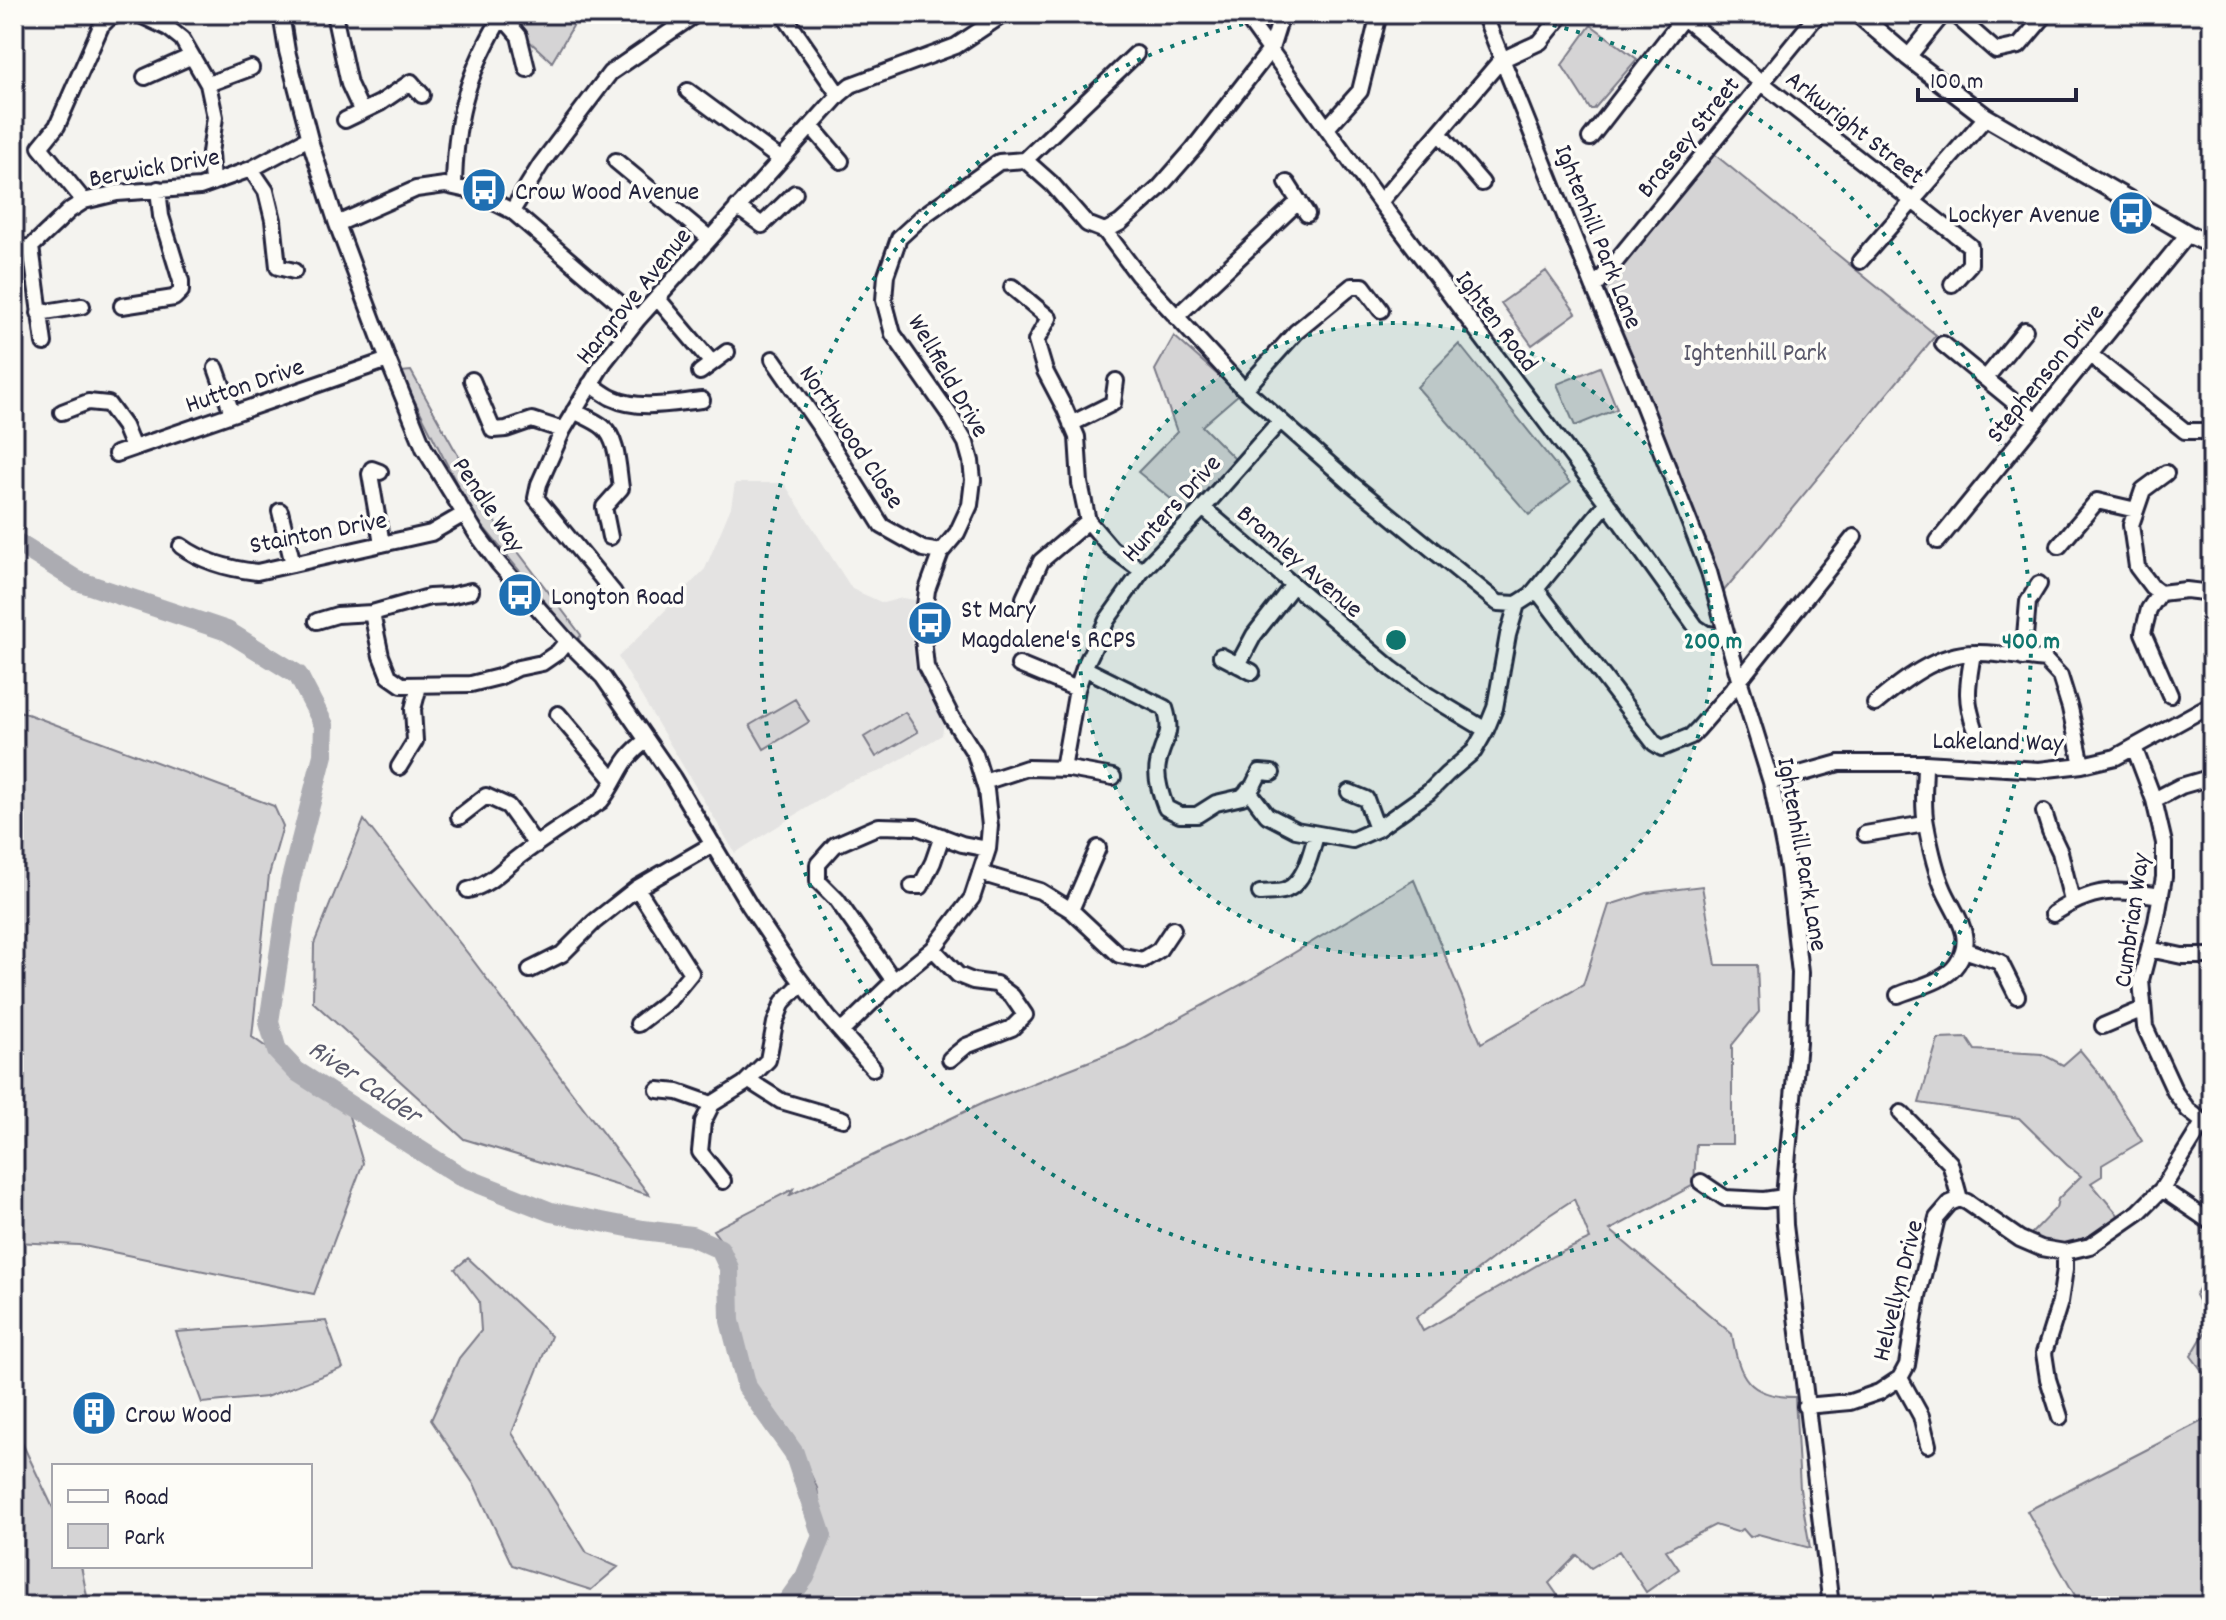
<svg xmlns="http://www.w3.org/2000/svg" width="2226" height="1620" viewBox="0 0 2226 1620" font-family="Dekko,sans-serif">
  <rect width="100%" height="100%" fill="#f4f3ef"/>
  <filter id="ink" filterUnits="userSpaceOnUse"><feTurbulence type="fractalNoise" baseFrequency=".0125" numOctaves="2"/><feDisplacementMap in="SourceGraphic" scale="16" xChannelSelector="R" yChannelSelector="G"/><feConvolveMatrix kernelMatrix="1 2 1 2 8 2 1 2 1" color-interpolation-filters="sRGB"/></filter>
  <g filter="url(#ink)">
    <path fill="#e4e3e2" d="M735,483H784L852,589L883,603L902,598L915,600L911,633L915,667L944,723L942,735L881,771L848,782L735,853L618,657L654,622L705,569L731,507Z"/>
    <path fill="#d5d4d5" stroke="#7c7b88" stroke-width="2" fill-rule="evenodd" d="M508,14H580L552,62L526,38Z
      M1591,25L1637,59L1594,109H1590L1562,65Z
      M1708,149L1936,335L1718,598L1594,288Z
      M1546,271L1576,313L1532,345L1501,303Z
      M1174,336L1239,394L1202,426L1235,459L1187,512L1138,472L1177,432L1155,370Z
      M1459,344L1570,483L1529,515L1417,387Z
      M1600,367L1617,409L1575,426L1557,384Z
      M411,371L494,520L581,635L577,641L471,512L400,372Z
      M795,699L809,722L764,749L750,725Z
      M14,709L274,806L283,826L269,875L252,1037L345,1103L363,1163L314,1294L79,1245L14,1242Z
      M905,712L918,732L876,757L864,737Z
      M364,820L469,955L649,1195L464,1139L313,1002L314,944Z
      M1414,880L1481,1043L1583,985L1609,905L1647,893L1702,886L1716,965H1757L1759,1012L1732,1045V1144H1696L1694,1185L1610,1230L1732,1334C1739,1377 1748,1397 1795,1397L1800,1489L1810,1548L1758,1534L1750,1537L1743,1529L1737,1532L1715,1525L1666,1550L1679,1569L1646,1592L1619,1551L1591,1568L1577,1555L1549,1583L1565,1606H788L818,1561L825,1536L817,1488L794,1438L750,1377L734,1317L735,1263L729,1252L713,1230L793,1189L790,1195L985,1102L1126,1047L1246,982ZM1574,1199L1590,1239L1553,1256L1423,1331L1416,1318L1542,1220Z
      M1967,1038L1975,1050L2042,1054L2063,1065L2080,1050L2103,1078L2142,1141L2102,1165V1176L2091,1183L2120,1217C2085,1240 2071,1252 2029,1236L2056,1208L2058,1199L2081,1176L2067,1165L2019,1118L1919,1103L1938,1039Z
      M468,1258L551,1336L512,1433L587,1553L618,1567L591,1590L512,1565L475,1486L431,1420L459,1358L481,1331L479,1301L455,1269Z
      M2212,1268V1384L2191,1356L2210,1324L2195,1295Z
      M326,1321L343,1368L266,1397L202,1403L176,1332Z
      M2212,1416V1606H2081L2027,1511Z
      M14,1426L54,1510V1566H81L89,1606H14Z"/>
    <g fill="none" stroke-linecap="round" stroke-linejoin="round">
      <path stroke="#acacb2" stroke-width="20" d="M14,541L78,581L227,631L298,675L324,725L323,755L290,883L269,1022L277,1051L296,1071L460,1176L551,1212L643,1230L691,1236L720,1249L729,1268L730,1321L747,1387L794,1453L822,1536L805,1577L784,1606"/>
      <g stroke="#22223b" stroke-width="20">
        <path id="minor" d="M131,14L140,15L168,28L182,39L208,84L215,117L210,153L212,183
          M281,14L287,51L312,147L337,224L388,360L424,448L476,533L499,564L567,641L603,677L673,778L749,905L794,972L828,1017L873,1068
          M334,14L349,84L362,112
          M783,14L839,95
          M1244,14L1380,202L1607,503L1696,627L1705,633L1727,638
          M1484,14L1594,288L1635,384L1709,572L1739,679L1771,782L1788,868L1800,973L1798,1042L1784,1197L1785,1225L1831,1606
          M1679,14L1762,83L1970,246V264L1952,284
          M1954,14L1996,51L2019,46L2046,14
          M1908,57L1943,14
          M145,77L192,56
          M208,84L251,68
          M688,91L780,159
          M345,120L380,103L411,82L422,95
          M811,126L841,161
          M1327,128L1360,91L1379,14
          M1439,133L1482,183
          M1590,138L1686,14
          M1025,160L1136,54
          M616,161L709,238
          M251,169L266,191L273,220L278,267L294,271
          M1287,183L1307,214
          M454,187C455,122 465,80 497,24L507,22L519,36L527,69
          M84,201L40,147L57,126L101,26L109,18L119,14
          M1380,202L1501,60L1540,42L1563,14
          M737,207L762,225L795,193
          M512,211L541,164L610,73L696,14
          M337,224L416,189L445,185L472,191L512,211L638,319
          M1105,231L1120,223L1158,189L1194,148L1271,49L1282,14
          M31,247L44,343
          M14,248L31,247L70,210L84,201L117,193L200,187L251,169L309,138
          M1860,261L1986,117
          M1012,287L1049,318L1036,341L1045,371L1065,409L1077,437L1080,483L1088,521L1111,548L1142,571
          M1594,288L1818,14
          M658,299L712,363
          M122,306L174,298L181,291V281L161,216L158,189
          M39,313L82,306
          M1176,317L1299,201
          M1943,344L2036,420
          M2089,354L2185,431H2205L2212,425
          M773,359L818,424L882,526L923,549L941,552
          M216,368L232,413
          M700,372L727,352
          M1986,378L2025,330
          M472,380L493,430L506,429L532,420L563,430
          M590,384C597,388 604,394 612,398C639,411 673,403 702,400
          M1245,389L1296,332L1352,286H1363L1381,310
          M574,411C583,416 594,420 603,427C618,439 618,469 621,488L604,507L610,537
          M62,412L88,402L108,404L124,426L133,448
          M1071,424L1113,403L1116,381
          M116,454L388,360
          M380,472L372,469L370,474L382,544
          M2166,473L2143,490L2131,525L2137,567L2152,587L2160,593L2186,590L2212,593
          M1203,508L1392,669L1426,694L1486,730
          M280,511L293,564
          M1938,541L2188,234
          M181,546C203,562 230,569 257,572L431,533L464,514
          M2059,546L2097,501L2136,510
          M1536,589L1654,743L1662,748L1691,736L1698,729L1731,691L1854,537
          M614,593L536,498L539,484L563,430L604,362L638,319L839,95L851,85L956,46L1004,14
          M2160,593L2149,609L2143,633L2170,695
          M1024,598L1041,561L1088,521
          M372,613L381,656L389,676L402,685L471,684L499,677L518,668L542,663L558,652L567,641
          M317,621L337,615L372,613L429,597L449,596L471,591
          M1973,653C1968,684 1964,697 1975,728
          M1221,656L1252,672
          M2023,658L2028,602L2039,584
          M1019,665L1077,689
          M1238,665L1254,635L1293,585
          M1084,668L1165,708C1174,736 1163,738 1158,764C1155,778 1161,795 1166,808L1180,815H1197L1216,803L1242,797L1253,786L1260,772L1272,773
          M1875,704C1902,681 1937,653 1975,653C1998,652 2022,658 2045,660L2060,676L2070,708L2082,765
          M558,714L614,780
          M2134,747L2154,800L2164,843V877L2156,922L2141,980L2145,1027L2175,1092L2188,1110L2212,1129
          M399,767L415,741L413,709L419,686
          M1063,769L1077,689L1084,668L1107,620L1142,571L1203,508L1280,421
          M984,782L1027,768L1069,769L1113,777
          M1771,782L1839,763H1925L2039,770L2082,765L2116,757L2212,704
          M1248,790L1267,815L1296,830L1352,840L1377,829L1429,792L1447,774L1474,751L1486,730L1495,708L1508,635L1517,604
          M1349,792L1366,799L1377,829
          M2154,800L2181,786L2212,777
          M2044,812L2050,831L2060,852L2072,901
          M459,817L486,796L508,806L536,845
          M1865,834L1925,824
          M980,873L1040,891L1071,910L1119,955L1143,960L1159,950L1173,929
          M912,886H921L933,862L942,836
          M637,888L691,973L669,1000L638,1024
          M468,890C489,885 500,872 516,859C543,838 573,820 601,801C620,777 619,760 646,741
          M1260,893C1268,892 1279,893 1286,890C1305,882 1311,853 1316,835
          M1071,910L1098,848
          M2053,914C2094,887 2114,889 2161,896
          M933,949L958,975L973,981L996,984L1012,996L1025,1015L1012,1028L966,1046L950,1059
          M2149,949L2182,956H2212
          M1964,950L2000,962L2017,996
          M530,970L562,954L594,922L637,888L713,844
          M894,981L837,900L818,881V864L835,845L879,826L917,827L962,844L988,849
          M1898,995C1917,987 1945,982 1957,964C1976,936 1955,915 1944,890C1935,870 1930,846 1926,824C1922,805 1925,783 1925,763
          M2103,1026L2143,1009
          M841,1032L894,981L933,949L972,898L988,849L990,826L986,790L975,754L952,718L926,667L922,629L927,590L941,552L957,533L970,505L973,480L971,461L966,443L949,414L893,334L884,300L886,275L899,238L923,216L999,162L1025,160L1052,184L1087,224L1105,231L1138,275L1238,383L1352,484L1498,603L1517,604L1531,595L1607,503
          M748,1080L781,1101L843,1119
          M658,1090L678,1092L712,1104
          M1901,1113L1950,1163L1960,1199
          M723,1181L700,1152L703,1122L712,1104L744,1084L768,1060L775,1023L783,1002L802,983
          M1701,1182L1725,1198L1764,1200L1784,1197
          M2162,1189L2212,1223
          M1900,1378L1921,1416L1928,1445
          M1805,1406L1850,1402L1879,1392L1900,1378L1907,1365L1918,1296L1937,1218L1950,1203L1960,1199L1967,1202L2020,1239L2041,1248L2065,1252L2090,1246L2139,1212L2162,1189L2203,1123
          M2060,1417L2048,1379L2044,1353L2060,1302L2065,1269V1252"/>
      </g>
      <g stroke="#22223b" stroke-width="22">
        <path id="major" d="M1858,14L1908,57L1986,117L2188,234L2212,245"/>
      </g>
      <use href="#minor" stroke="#fdfcf7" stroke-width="14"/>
      <use href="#major" stroke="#fdfcf7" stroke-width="16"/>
    </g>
  </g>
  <circle cx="1396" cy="640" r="317" fill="#0f766e" fill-opacity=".12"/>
  <g fill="none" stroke="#0f766e" stroke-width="4" stroke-dasharray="4 8">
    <circle cx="1396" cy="640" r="317"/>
    <path d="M1506 15A635 635 0 1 1 1286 15"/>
  </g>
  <defs>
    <g id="bus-disc" transform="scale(2.3)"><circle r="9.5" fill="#1f6fb2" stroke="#fdfcf7"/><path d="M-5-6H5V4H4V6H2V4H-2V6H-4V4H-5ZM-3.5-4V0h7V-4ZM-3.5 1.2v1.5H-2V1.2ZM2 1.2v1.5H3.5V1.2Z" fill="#fff"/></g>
    <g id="building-disc" transform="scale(2.3)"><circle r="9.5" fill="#1f6fb2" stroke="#fdfcf7"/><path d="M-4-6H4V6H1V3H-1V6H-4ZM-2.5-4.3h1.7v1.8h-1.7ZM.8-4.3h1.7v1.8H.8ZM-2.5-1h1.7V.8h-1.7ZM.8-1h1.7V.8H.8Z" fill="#fff"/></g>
  </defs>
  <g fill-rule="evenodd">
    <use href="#bus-disc" x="484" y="190"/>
    <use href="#bus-disc" x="2131" y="213"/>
    <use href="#bus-disc" x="520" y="595"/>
    <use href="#bus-disc" x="930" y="623"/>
    <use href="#building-disc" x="94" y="1413"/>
  </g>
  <g text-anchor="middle" stroke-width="7" stroke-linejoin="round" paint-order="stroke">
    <g font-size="26" fill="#22223b" stroke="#fdfcf7">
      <text transform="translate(1856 126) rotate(38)" y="9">Arkwright Street</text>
      <text transform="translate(1687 136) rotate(-51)" y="9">Brassey Street</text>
      <text transform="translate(154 166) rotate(-10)" y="9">Berwick Drive</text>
      <text transform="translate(1600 236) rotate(68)" y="9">Ightenhill Park Lane</text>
      <text transform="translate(632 295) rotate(-51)" y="9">Hargrove Avenue</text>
      <text transform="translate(1498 320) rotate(53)" y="9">Ighten Road</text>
      <text transform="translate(2044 372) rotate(-51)" y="9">Stephenson Drive</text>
      <text transform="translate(950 375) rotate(60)" y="9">Wellfield Drive</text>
      <text transform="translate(244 384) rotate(-19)" y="9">Hutton Drive</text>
      <text transform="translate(853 436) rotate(56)" y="9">Northwood Close</text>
      <text transform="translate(490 504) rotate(56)" y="9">Pendle Way</text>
      <text transform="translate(1170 507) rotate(-48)" y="9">Hunters Drive</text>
      <text transform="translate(318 531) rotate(-11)" y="9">Stainton Drive</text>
      <text transform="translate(1301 560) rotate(41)" y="9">Bramley Avenue</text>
      <text transform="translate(1998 740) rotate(1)" y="9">Lakeland Way</text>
      <text transform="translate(1804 854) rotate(80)" y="9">Ightenhill Park Lane</text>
      <text transform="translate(2130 920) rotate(-82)" y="9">Cumbrian Way</text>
      <text transform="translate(1896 1290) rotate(-76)" y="9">Helvellyn Drive</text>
    </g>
    <g font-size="26" fill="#22223b" stroke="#fdfcf7" text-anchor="start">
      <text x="515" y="199">Crow Wood Avenue</text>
      <text x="2100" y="222" text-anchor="end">Lockyer Avenue</text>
      <text x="551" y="604">Longton Road</text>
      <text x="961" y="617">St Mary<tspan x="961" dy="30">Magdalene's RCPS</tspan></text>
      <text x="125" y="1422">Crow Wood</text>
    </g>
    <g font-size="26" fill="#585769" stroke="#fdfcf7">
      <text x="1755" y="360">Ightenhill Park</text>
    </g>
    <g font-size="28" font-style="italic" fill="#59596b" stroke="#fdfcf7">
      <text transform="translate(366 1080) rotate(34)" y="10">River Calder</text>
    </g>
  </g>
  <circle cx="1396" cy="640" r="12" fill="#0f766e" stroke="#fdfcf7" stroke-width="4"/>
  <g font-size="24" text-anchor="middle" font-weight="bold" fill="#0f766e" stroke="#fdfcf7" stroke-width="7" stroke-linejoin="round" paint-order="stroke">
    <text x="1713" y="648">200 m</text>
    <text x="2031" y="648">400 m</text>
  </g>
  <rect width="2226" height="1620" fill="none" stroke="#fdfcf7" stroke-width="48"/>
  <rect x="24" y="24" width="2178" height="1572" fill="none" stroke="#22223b" stroke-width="3" filter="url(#ink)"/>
  <rect x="52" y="1464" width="260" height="104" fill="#fdfcf7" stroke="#a5a5ac" stroke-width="2"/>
  <rect x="68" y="1490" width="40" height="12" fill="#fdfcf7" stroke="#a5a5ac" stroke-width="2"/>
  <text x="124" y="1504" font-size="24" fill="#22223b">Road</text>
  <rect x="68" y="1524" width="40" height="24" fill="#d5d4d5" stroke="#a5a5ac" stroke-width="2"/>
  <text x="124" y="1544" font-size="24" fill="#22223b">Park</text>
  <path d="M1918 88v12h158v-12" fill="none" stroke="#22223b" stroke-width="4"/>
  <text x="1930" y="88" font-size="24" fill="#22223b" stroke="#fdfcf7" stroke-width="6" paint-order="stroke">100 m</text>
</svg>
